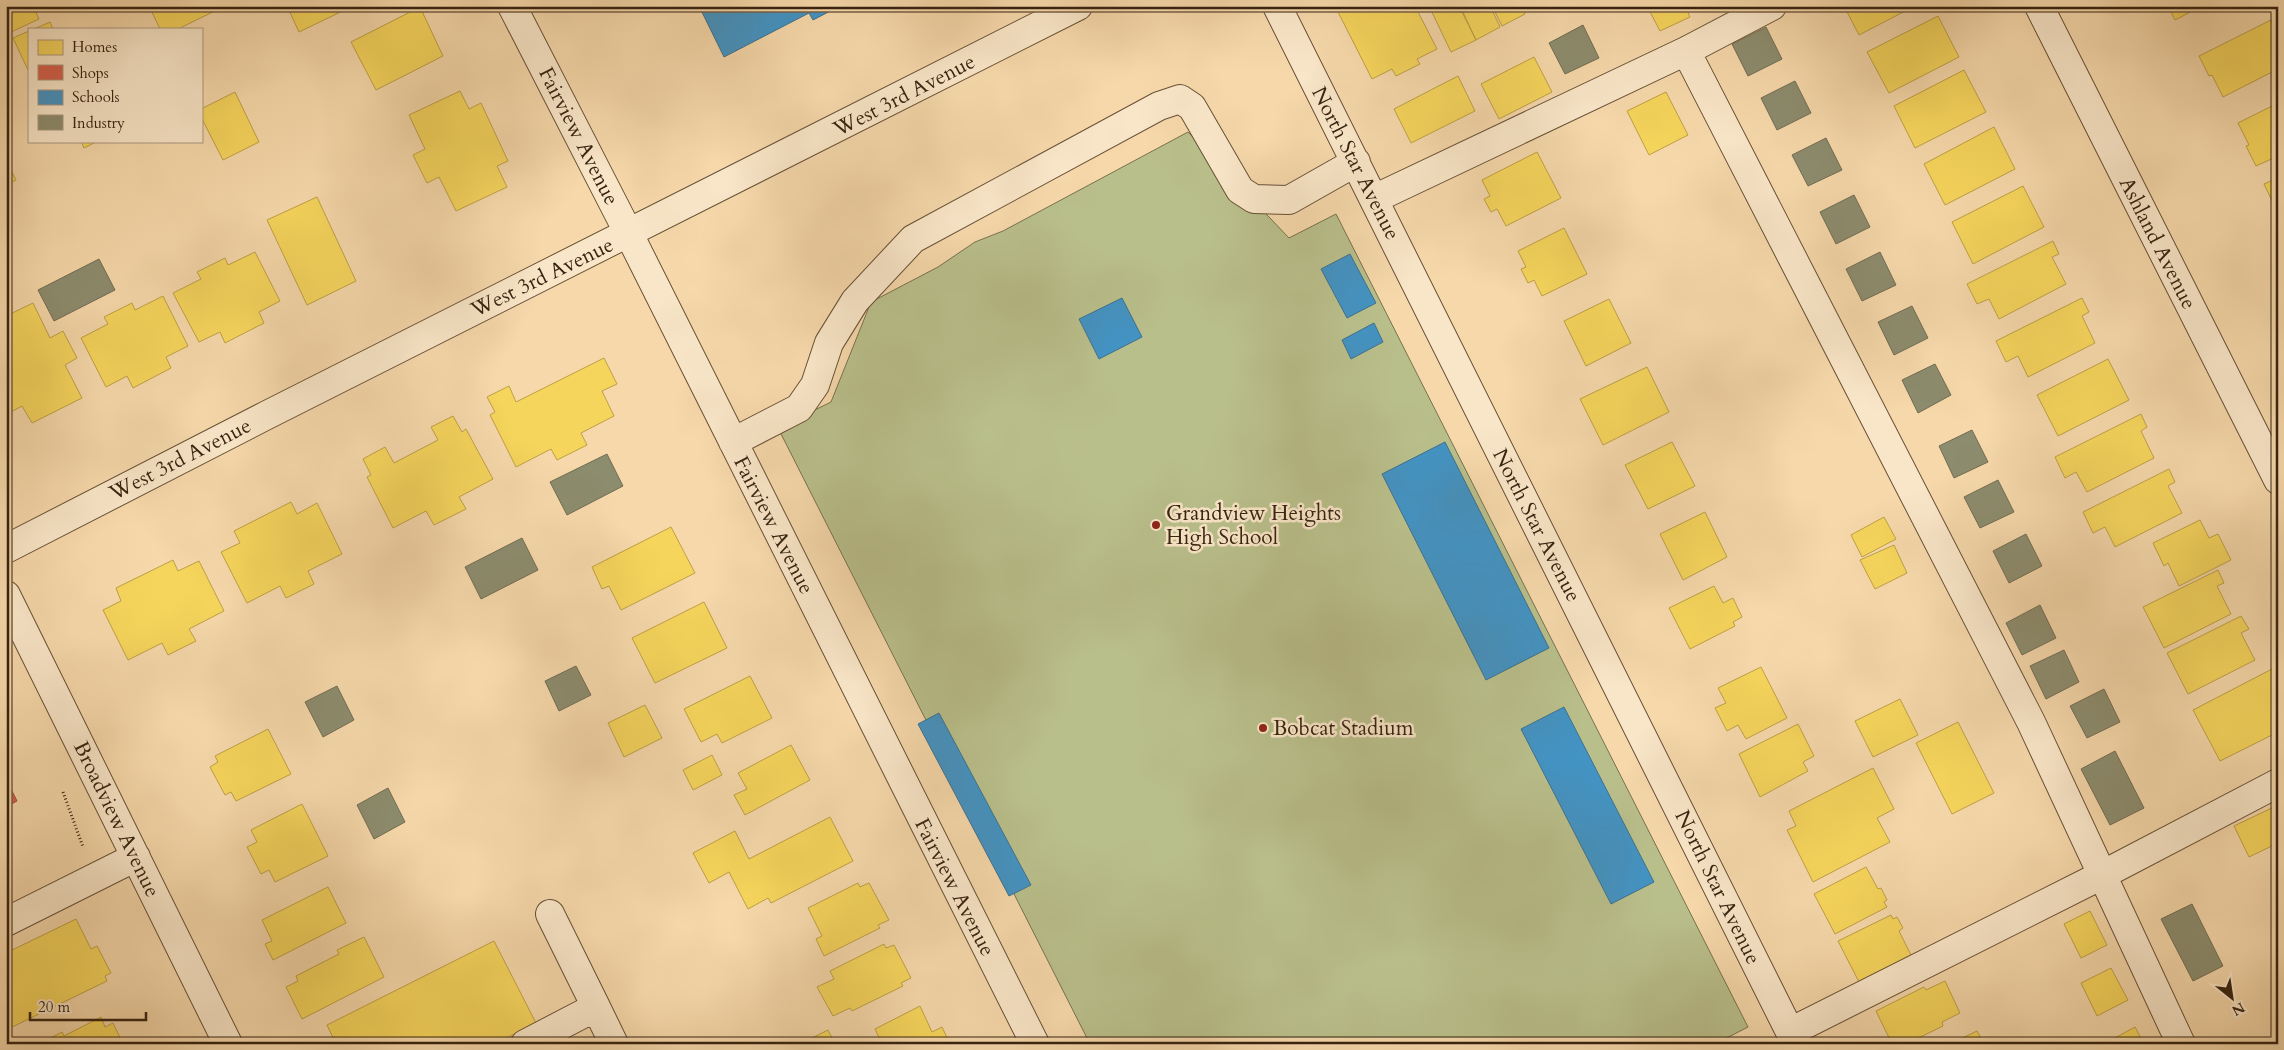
<svg xmlns="http://www.w3.org/2000/svg" width="2284" height="1050" viewBox="0 0 2284 1050" font-family="Cardo,serif">
  <rect width="100%" height="100%" fill="#f6d8aa"/>
  <filter id="stains"><feTurbulence type="fractalNoise" baseFrequency=".004" numOctaves="4"/><feColorMatrix values="0 0 0 0 .2 0 0 0 0 .09 0 0 0 0 .02 0 0 0 .5 -.17"/></filter>
  <radialGradient id="worn" r=".72"><stop offset=".6" stop-color="#630" stop-opacity="0"/><stop offset="1" stop-color="#630" stop-opacity=".3"/></radialGradient>
  <path fill="#b9bf8b" stroke="#78714e" d="M1188,132L1289,238L1336,214L1748,1027L1715,1044H1090L778,428L831,402L871,302L938,267L975,242L1003,231Z"/>
  <path fill="#f6d55c" stroke="#bda045" d="M33,6L39,19L7,34L6,7Z
    M149,6H225L178,29H160Z
    M287,6H353L299,32Z
    M1335,6H1415L1437,49L1417,59L1420,64L1396,76L1392,69L1372,79Z
    M1429,6H1459L1476,40L1451,52Z
    M1460,6H1490L1500,27L1476,40Z
    M1492,6H1522L1525,14L1502,26Z
    M1647,6H1685L1690,17L1660,31Z
    M1724,6H1749L1729,16Z
    M1844,6H1915L1859,35Z
    M2168,6H2202L2175,20Z
    M420,7L443,56L376,90L351,42Z
    M1938,16L1959,57L1889,93L1867,52Z
    M2271,20L2278,33V69L2223,97L2212,75L2209,76L2199,56Z
    M50,22L53,29H34Z
    M29,31V70H28L13,38Z
    M1534,57L1552,92L1499,119L1481,84Z
    M1964,70L1986,112L1915,148L1894,106Z
    M1458,76L1475,111L1411,143L1394,109Z
    M460,91L469,109L481,103L508,161L497,166L507,187L456,211L439,177L427,183L413,155L425,149L409,115Z
    M235,92L259,142L223,160L201,117V109Z
    M1666,92L1688,135L1649,155L1627,111Z
    M2278,103V156L2256,166L2246,146L2249,145L2238,123Z
    M1994,127L2015,169L1945,205L1924,164Z
    M81,141H98L84,148Z
    M1537,152L1561,198L1506,226L1497,209L1491,212L1484,199L1490,196L1482,180Z
    M6,160L16,180L6,185Z
    M2278,178V205H2274L2264,184Z
    M2023,186L2044,227L1973,264L1952,222Z
    M317,197L356,281L307,305L267,220Z
    M1564,228L1587,274L1542,296L1534,280L1528,283L1521,269L1526,267L1518,251Z
    M2053,241L2059,254L2052,257L2066,284L1999,319L1989,299L1977,304L1967,284Z
    M255,252L280,301L259,312L264,323L225,343L220,332L199,342L173,293L201,279L197,272L225,258L228,265Z
    M163,296L188,346L166,357L171,368L133,388L127,376L106,387L81,338L108,324L104,317L132,303L135,310Z
    M2082,298L2089,312L2082,316L2095,343L2028,377L2018,356L2006,362L1996,341Z
    M1609,299L1631,343L1586,366L1564,321Z
    M33,303L50,338L63,331L77,358L65,365L82,398L32,423L22,406L11,412L6,403V316Z
    M604,358L617,384L602,391L614,416L581,433L587,445L557,460L551,449L516,467L490,415L495,412L487,397L509,386L516,402Z
    M2108,359L2129,400L2058,436L2037,395Z
    M1647,367L1669,412L1603,445L1580,399Z
    M2141,414L2147,427L2141,431L2154,458L2087,492L2076,472L2065,478L2055,457Z
    M453,416L462,432L466,429L493,479L459,497L466,509L434,525L426,511L393,528L367,477L371,475L363,459L385,447L394,463L438,440L431,427Z
    M1672,442L1695,486L1648,509L1625,465Z
    M2169,469L2175,482L2168,486L2182,513L2115,547L2105,527L2093,533L2083,512Z
    M291,502L297,514L317,503L342,554L308,571L314,584L286,598L280,586L247,603L221,552L240,543L234,531Z
    M1705,512L1727,557L1683,580L1660,534Z
    M1884,517L1896,539L1862,557L1851,535Z
    M2200,520L2209,538L2218,534L2231,560L2179,586L2168,563L2164,566L2153,543Z
    M671,527L695,573L621,610L609,586L602,589L592,567Z
    M1894,545L1907,573L1875,589L1860,560Z
    M173,560L178,571L199,561L224,611L189,629L196,641L168,655L162,643L128,660L103,610L121,601L116,588Z
    M2218,570L2224,583L2217,586L2231,614L2164,648L2143,607Z
    M1714,586L1723,603L1733,598L1742,617L1733,622L1735,626L1690,649L1669,608Z
    M704,602L727,648L655,683L632,638Z
    M2241,616L2249,629L2241,633L2255,660L2188,694L2167,653Z
    M1761,667L1787,718L1746,739L1738,725L1727,731L1715,708L1726,703L1718,688Z
    M2272,669L2278,680V732L2220,761L2193,710Z
    M750,676L772,718L722,743L717,734L701,742L684,709Z
    M1900,699L1918,735L1873,757L1855,721Z
    M645,705L662,738L624,757L608,723Z
    M1958,722L1994,793L1952,814L1916,743Z
    M1798,724L1814,756L1803,762L1808,771L1760,797L1739,754Z
    M268,729L291,774L236,801L231,792L225,795L210,767L218,762L215,756Z
    M791,745L810,780L745,815L734,795L747,789L738,773Z
    M712,755L722,775L693,790L683,770Z
    M1873,768L1894,809L1877,818L1890,842L1813,882L1787,830L1796,826L1789,811Z
    M302,804L328,856L275,882L269,870L261,874L247,847L257,842L251,830Z
    M2278,805V843L2249,857L2234,826Z
    M830,817L853,861L771,903L768,898L748,909L729,872L709,883L693,853L735,831L749,859Z
    M1866,867L1878,889L1881,888L1887,900L1884,902L1887,907L1835,934L1814,894Z
    M858,883L860,887L869,883L889,920L878,925L880,928L824,956L816,939L822,936L808,908Z
    M328,887L346,923L273,960L265,944L272,941L262,920Z
    M2090,911L2107,945L2081,958L2064,924Z
    M1891,915L1893,919L1897,917L1903,928L1899,931L1911,955L1859,982L1838,941Z
    M76,919L91,949L97,946L111,973L105,976L107,981L6,1030V953Z
    M364,937L384,977L302,1019L286,987L298,981L296,976L339,954L337,950Z
    M494,941L536,1023L495,1044H336L327,1025Z
    M884,944L886,948L894,945L911,978L901,983L903,986L852,1011L850,1008L833,1016L817,987L834,979L830,971Z
    M2111,968L2128,1000L2097,1016L2081,983Z
    M1945,981L1960,1013L1942,1022L1943,1026L1906,1044H1892L1876,1011L1924,987L1926,990Z
    M920,1006L932,1032L942,1027L950,1044H882L875,1029Z
    M101,1017L105,1027L113,1023L123,1044H39L62,1032L64,1036Z
    M2135,1027L2144,1044H2104Z
    M828,1030L835,1044H800Z
    M1977,1031L1984,1044H1942L1952,1038L1954,1042Z"/>
  <path fill="#d6604d" stroke="#a64e3b" d="M6,779L17,801L6,807Z"/>
  <path fill="#4393c3" stroke="#3f718d" d="M699,6H840L813,20L809,13L724,57Z
    M1350,254L1376,303L1347,318L1321,269Z
    M1122,298L1142,337L1099,359L1079,319Z
    M1374,323L1383,342L1351,359L1342,340Z
    M1445,442L1549,648L1486,680L1382,474Z
    M1564,707L1654,882L1611,904L1521,729Z
    M939,713L1031,885L1009,896L918,724Z"/>
  <path fill="#8c8c6e" stroke="#726c52" d="M1583,25L1599,58L1565,74L1549,43Z
    M1766,27L1782,59L1748,76L1732,44Z
    M1795,81L1811,113L1777,130L1761,98Z
    M1826,138L1842,170L1808,186L1792,155Z
    M1854,195L1870,227L1836,244L1820,212Z
    M1880,252L1896,285L1862,301L1846,269Z
    M99,259L115,290L54,321L38,290Z
    M1912,306L1928,338L1894,355L1878,322Z
    M1935,364L1951,395L1918,413L1902,380Z
    M1972,430L1988,462L1954,478L1939,446Z
    M607,454L623,486L567,515L550,482Z
    M1998,480L2014,512L1980,528L1964,497Z
    M2026,534L2042,566L2009,583L1993,551Z
    M522,538L538,570L481,599L465,567Z
    M2040,605L2056,638L2022,655L2006,623Z
    M2064,650L2079,682L2046,699L2030,666Z
    M576,666L591,695L559,711L545,681Z
    M337,686L354,720L323,737L305,702Z
    M2104,689L2120,722L2087,738L2070,706Z
    M2115,751L2144,808L2110,825L2081,769Z
    M388,788L405,822L374,839L357,805Z
    M2192,904L2223,966L2193,981L2161,919Z"/>
  <g fill="none" stroke-linecap="round" stroke-linejoin="round">
    <g stroke="#675036" stroke-width="30">
      <path id="minor" d="M512,6L629,234L1035,1044
        M1277,6L1796,1044
        M2039,6L2278,480
        M1686,51L1772,6
        M1374,199L1686,51L2031,722L2181,1044
        M733,442L799,408L815,385L829,343L855,301L913,239L1159,106L1180,99L1192,107L1240,190L1254,199L1289,200L1356,162
        M6,549L267,415L1078,6
        M6,595L228,1044
        M550,914L596,1007
        M6,922L136,857
        M1790,1032L2102,875L2278,783
        M525,1044L596,1007L614,1044"/>
    </g>
    <path stroke="#372310" stroke-width="3" stroke-dasharray="1 2.5" stroke-linecap="butt" d="M63,792L83,847"/>
    <use href="#minor" stroke="#f9e6c8" stroke-width="28"/>
  </g>
  <g fill="#8f2418" stroke="#f9e6c8" stroke-width="2">
    <circle cx="1156" cy="525" r="5"/>
    <circle cx="1263" cy="728" r="5"/>
  </g>
  <g text-anchor="middle" stroke-width="5" stroke-linejoin="round" paint-order="stroke">
    <g font-size="21" fill="#372310" stroke="#f9e6c8">
      <text transform="translate(904 95) rotate(-27)" y="7">West 3rd Avenue</text>
      <text transform="translate(579 136) rotate(63)" y="7">Fairview Avenue</text>
      <text transform="translate(1356 163) rotate(63)" y="7">North Star Avenue</text>
      <text transform="translate(2158 243) rotate(63)" y="7">Ashland Avenue</text>
      <text transform="translate(542 277) rotate(-26)" y="7">West 3rd Avenue</text>
      <text transform="translate(180 459) rotate(-27)" y="7">West 3rd Avenue</text>
      <text transform="translate(774 525) rotate(63)" y="7">Fairview Avenue</text>
      <text transform="translate(1537 525) rotate(63)" y="7">North Star Avenue</text>
      <text transform="translate(117 819) rotate(64)" y="7">Broadview Avenue</text>
      <text transform="translate(955 887) rotate(63)" y="7">Fairview Avenue</text>
      <text transform="translate(1718 887) rotate(64)" y="7">North Star Avenue</text>
    </g>
    <g font-size="21" fill="#372310" stroke="#f9e6c8" text-anchor="start">
      <text x="1166" y="520">Grandview Heights<tspan x="1166" dy="24">High School</tspan></text>
      <text x="1273" y="735">Bobcat Stadium</text>
    </g>
  </g>
  <rect width="2284" height="1050" fill="none" stroke="#f6d8aa" stroke-width="25"/>
  <rect x="8" y="8" width="2269" height="1035" fill="none" stroke="#372310" stroke-width="2.5"/>
  <rect x="12" y="12" width="2259" height="1025" fill="none" stroke="#372310"/>
  <rect x="28" y="28" width="175" height="115" fill="#f9e6c8" stroke="#ab987e"/>
  <rect x="38" y="40" width="25" height="15" fill="#f6d55c" stroke="#ab987e"/>
  <text x="72" y="52" font-size="15" fill="#372310">Homes</text>
  <rect x="38" y="65" width="25" height="15" fill="#d6604d" stroke="#ab987e"/>
  <text x="72" y="78" font-size="15" fill="#372310">Shops</text>
  <rect x="38" y="90" width="25" height="15" fill="#4393c3" stroke="#ab987e"/>
  <text x="72" y="102" font-size="15" fill="#372310">Schools</text>
  <rect x="38" y="115" width="25" height="15" fill="#8c8c6e" stroke="#ab987e"/>
  <text x="72" y="128" font-size="15" fill="#372310">Industry</text>
  <g transform="translate(2232 998) rotate(150)" stroke="#f9e6c8" stroke-width="4" paint-order="stroke">
  <path d="M0-4L9 19L0 12L-9 19Z" fill="#372310"/>
  <text y="-8" font-size="14" font-weight="bold" text-anchor="middle" fill="#372310">N</text>
  </g>
  <path d="M30 1012v8h116v-8" fill="none" stroke="#372310" stroke-width="2.5"/>
  <text x="38" y="1012" font-size="15" fill="#372310" stroke="#f9e6c8" stroke-width="4" paint-order="stroke">20 m</text>
  <rect width="100%" height="100%" filter="url(#stains)"/>
  <rect width="100%" height="100%" fill="url(#worn)"/>
</svg>
